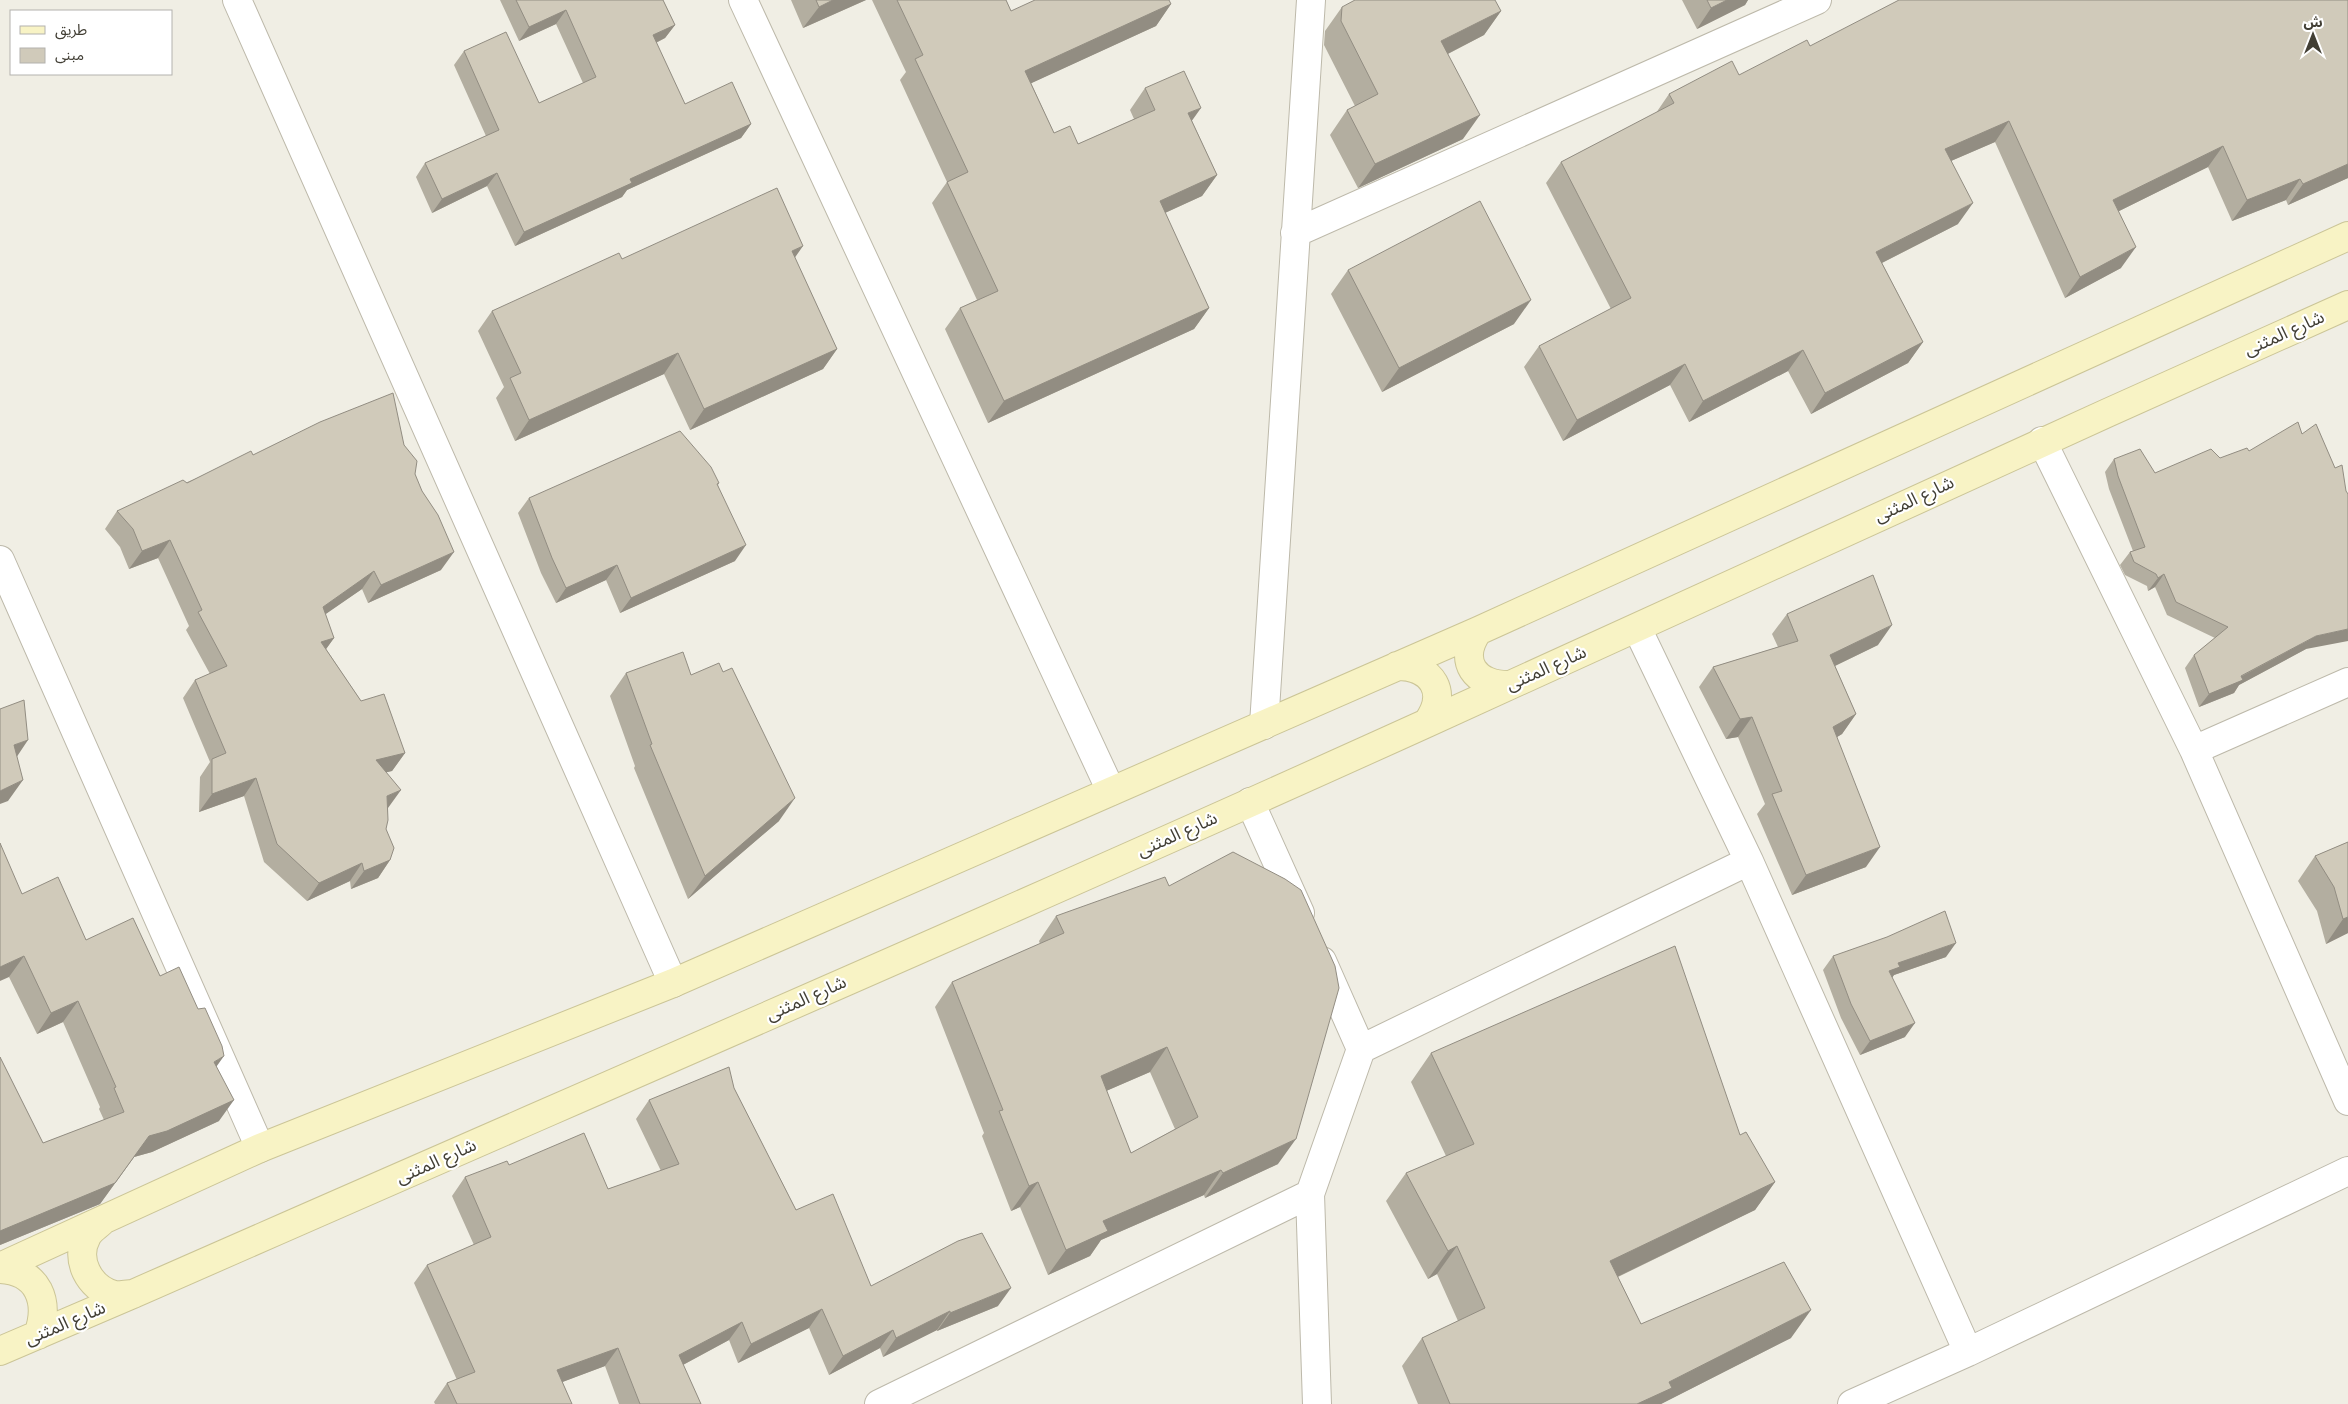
<svg xmlns="http://www.w3.org/2000/svg" width="2348" height="1404" viewBox="0 0 2348 1404" font-family="Helvetica,'Noto Sans Arabic',sans-serif">
  <rect width="100%" height="100%" fill="#f0eee4"/>
  <g fill="none" stroke-linecap="round" stroke-linejoin="round">
    <g stroke="#bdb9aa" stroke-width="30">
      <path id="minor" d="M237,0L673,983
        M743,0L1111,791
        M1295,233L1817,0
        M2042,441L2194,750L2348,1101
        M0,560L260,1148
        M1637,628L1749,861L1968,1352
        M1264,725L1311,0
        M2194,750L2348,682
        M1250,802L1300,913
        M1322,961L1361,1049
        M879,1404L1310,1194
        M1317,1404L1310,1194L1361,1049L1749,861
        M1852,1404L1968,1352L2348,1171"/>
    </g>
    <g stroke="#cbc597" stroke-width="30">
      <path id="secondary" d="M1478,631C1457,661 1475,686 1510,685
        M1397,666C1433,666 1449,693 1427,723
        M101,1222C97,1226 90,1230 87,1236C74,1259 89,1288 114,1295C119,1296 127,1294 133,1294
        M0,1267L260,1148L673,983L1478,631L2348,236
        M0,1269C39,1271 50,1302 38,1335
        M0,1351L133,1294C564,1104 997,918 1427,723C1734,583 2040,442 2348,305"/>
    </g>
    <use href="#minor" stroke="#fff" stroke-width="28"/>
    <use href="#secondary" stroke="#f8f3c5" stroke-width="28"/>
  </g>
  <path fill="#b3aea0" fill-rule="evenodd" d="M500,0H663L675,25L665,38L656,43L685,104L751,124L741,138L627,190L622,197L515,246L487,186L432,213L416,177L425,163L486,136L454,65L464,51L539,103L583,83L556,24L519,41Z
    M791,0H866L803,28Z
    M872,0H1006L1011,11L1171,4L1156,26L1031,83L1054,133L1078,144L1134,119L1130,110L1145,88L1192,121L1217,175L1202,196L1165,213L1209,308L1194,329L988,423L945,329L960,308L977,300L932,203L947,182L900,80L906,72Z
    M1682,0H1748L1745,5L1697,29Z
    M2348,0V178L2288,205L2286,200L2232,221L2208,167L2119,211L2121,268L2065,298L1995,142L1951,161L1958,224L1882,263L1923,342L1908,363L1811,414L1788,371L1689,422L1670,385L1563,441L1524,367L1539,346L1611,309L1546,183L1561,162L1656,113L1669,94L1739,75L1810,46Z
    M1342,7L1501,11L1484,35L1448,54L1463,139L1358,188L1330,135L1347,110L1355,106L1324,45L1325,31Z
    M795,258L837,349L823,369L690,430L664,374L515,441L496,398L504,387L478,331L492,311L622,259Z
    M1348,270L1514,324L1382,392L1331,294Z
    M404,445L415,474L441,570L368,603L362,589L325,614L334,638L326,649L361,701L405,753L392,771L386,772L388,808L386,829L390,860L378,878L351,889L350,881L307,901L264,862L244,796L199,812L200,777L210,762L183,698L195,680L210,674L186,630L189,626L158,558L129,569L120,547L105,529L117,511L253,455Z
    M2114,459L2155,473L2306,649L2239,685L2234,693L2199,707L2185,668L2194,655L2215,638L2167,615L2155,587L2148,591L2147,586L2125,575L2120,565L2130,552L2133,551L2109,489L2105,472Z
    M719,483L718,485L735,561L620,613L606,580L556,603L541,573L518,513L529,498Z
    M1787,614L1878,645L1835,666L1856,714L1842,734L1837,737L1866,867L1792,895L1757,814L1765,804L1738,737L1726,739L1699,687L1713,667L1778,647L1772,634Z
    M626,673L691,675L779,821L688,899L634,768L635,766L610,696Z
    M2348,842V933L2326,944L2317,911L2298,881L2315,856Z
    M22,894L86,940L160,976L217,1067L219,1121L152,1152L134,1157L100,1204L0,1245V1057L43,1143L104,1120L99,1109L100,1107L63,1022L37,1034L9,977Z
    M1056,916L1278,1164L1205,1198L1204,1195L1101,1240L1090,1256L1048,1275L1020,1207L1011,1211L982,1136L984,1133L935,1007L952,982L1040,944L1039,941ZM1150,1072L1175,1129L1131,1153L1106,1091Z
    M1833,956L1946,957L1894,975L1892,977L1905,1037L1860,1055L1841,1018L1823,970Z
    M1431,1053L1740,1135L1775,1182L1755,1210L1618,1277L1641,1324L1791,1338L1661,1404H1418L1402,1366L1422,1338L1458,1321L1437,1274L1428,1279L1386,1201L1406,1173L1446,1156L1411,1082Z
    M734,1088L796,1210L871,1286L998,1306L937,1331V1330L883,1357L880,1348L829,1375L809,1328L738,1363L729,1340L683,1365L701,1404H619L605,1366L562,1382L572,1404H435L434,1402L447,1383L457,1380L414,1283L427,1265L474,1245L452,1196L465,1177L509,1165L608,1189L661,1171L636,1119L649,1100Z"/>
  <path fill="#928d82" d="M833,0H866L803,28L819,7Z
    M1727,0H1748L1745,5L1697,29L1711,8Z
    M1171,4L1156,26L1010,93L1025,71Z
    M566,10L556,24L519,41L529,27Z
    M1501,11L1484,35L1424,66L1441,41Z
    M675,25L665,38L643,49L653,35Z
    M1201,108L1186,129L1188,113Z
    M1480,115L1463,139L1358,188L1375,164Z
    M2009,121L1995,142L1930,170L1945,149Z
    M751,124L741,138L627,190L622,197L515,246L524,232L630,179Z
    M2223,146L2208,167L2099,221L2113,200Z
    M2348,164V178L2288,205L2303,184Z
    M497,173L487,186L432,213L442,199Z
    M1217,175L1202,196L1145,222L1160,201Z
    M2300,179L2286,200L2232,221L2247,200Z
    M1973,203L1958,224L1862,273L1876,252Z
    M803,246L789,266L792,251Z
    M2136,247L2121,268L2065,298L2080,277Z
    M1531,300L1514,324L1382,392L1399,368Z
    M1209,308L1194,329L988,423L1004,401Z
    M1923,342L1908,363L1811,414L1825,393Z
    M837,349L823,369L690,430L704,409Z
    M1803,350L1788,371L1689,422L1703,401Z
    M678,353L664,374L515,441L529,420Z
    M1685,364L1670,385L1563,441L1577,420Z
    M170,540L158,558L129,569L142,551Z
    M746,545L735,561L620,613L631,598Z
    M454,552L441,570L368,603L381,585Z
    M617,565L606,580L556,603L566,588Z
    M374,571L362,589L310,625L323,607Z
    M2164,574L2155,587L2148,591L2158,578Z
    M1892,625L1878,645L1816,675L1830,655Z
    M2348,629V641L2306,649L2239,685L2234,693L2199,707L2209,694L2316,636Z
    M334,638L321,656V642Z
    M1856,714L1842,734L1819,748L1833,727Z
    M1752,717L1738,737L1726,739L1740,719Z
    M28,740L14,761V745Z
    M405,753L392,771L363,778L376,760Z
    M256,778L244,796L199,812L212,794Z
    M23,780L8,801L0,804V791Z
    M401,790L388,808L374,813L387,796Z
    M795,798L779,821L688,899L705,876Z
    M1880,847L1866,867L1792,895L1806,875Z
    M390,860L378,878L351,889L364,871Z
    M362,863L350,881L307,901L319,883Z
    M2348,917V933L2326,944L2343,919Z
    M1956,943L1946,957L1894,975L1890,981L1889,971L1898,963Z
    M24,956L9,977L0,981V967Z
    M78,1001L63,1022L37,1034L51,1013Z
    M1915,1023L1905,1037L1860,1055L1870,1041Z
    M1167,1047L1150,1072L1083,1101L1101,1076Z
    M224,1056L209,1077L214,1062Z
    M234,1100L219,1121L152,1152L134,1157L100,1204L0,1245V1231L149,1136Z
    M1296,1139L1278,1164L1205,1198L1223,1173Z
    M1221,1170L1204,1195L1101,1240L1090,1256L1048,1275L1066,1250L1103,1221Z
    M1038,1182L1020,1207L1011,1211L1029,1186Z
    M1775,1182L1755,1210L1590,1290L1610,1261Z
    M1457,1246L1437,1274L1428,1279L1448,1251Z
    M1011,1288L998,1306L937,1331L950,1313Z
    M822,1309L809,1328L738,1363L751,1344Z
    M1811,1310L1791,1338L1661,1404H1637L1669,1382Z
    M950,1311L937,1330L883,1357L896,1338Z
    M742,1322L729,1340L666,1374L679,1355Z
    M893,1330L880,1348L829,1375L843,1356Z
    M618,1348L605,1366L544,1389L557,1370Z"/>
  <path fill="#d0caba" stroke="#928d82" fill-rule="evenodd" d="M516,0H663L675,25L653,35L685,104L732,82L751,124L630,179L632,183L524,232L497,173L442,199L425,163L499,130L464,51L506,32L539,103L596,77L566,10L529,27Z
    M816,0H833L819,7Z
    M897,0H1006L1011,11L1035,0H1169L1171,4L1025,71L1054,133L1070,126L1078,144L1155,110L1145,88L1184,71L1201,108L1188,113L1217,175L1160,201L1209,308L1004,401L960,308L998,291L947,182L968,172L915,59L923,55Z
    M1355,0H1495L1501,11L1441,41L1480,115L1375,164L1347,110L1378,94L1341,21L1342,7Z
    M1707,0H1727L1711,8Z
    M1899,0H2348V164L2303,184L2300,179L2247,200L2223,146L2113,200L2136,247L2080,277L2009,121L1945,149L1973,203L1876,252L1923,342L1825,393L1803,350L1703,401L1685,364L1577,420L1539,346L1631,298L1561,162L1674,103L1669,94L1732,61L1739,75L1807,40L1810,46Z
    M777,188L803,246L792,251L837,349L704,409L678,353L529,420L510,378L521,373L492,311L619,253L622,259Z
    M1480,201L1531,300L1399,368L1348,270Z
    M393,393L404,445L417,461L415,474L422,491L438,515L454,552L381,585L374,571L323,607L334,638L321,642L361,701L384,694L405,753L376,760L401,790L387,796L388,820L386,829L394,848L390,860L364,871L362,863L319,883L277,844L256,778L212,794V759L226,753L195,680L227,666L198,612L202,610L170,540L142,551L133,529L117,511L183,480L187,483L251,451L253,455L320,422Z
    M2298,422L2302,434L2316,424L2335,468L2342,465L2346,491L2348,494V629L2316,636L2241,676L2243,680L2209,694L2194,655L2228,627L2176,602L2164,574L2158,578L2156,574L2134,562L2130,552L2145,547L2118,476L2114,459L2140,449L2155,473L2211,449L2220,458L2247,448L2249,451Z
    M680,431L711,467L719,483L717,484L746,545L631,598L617,565L566,588L552,558L529,498Z
    M1873,575L1892,625L1830,655L1856,714L1833,727L1880,847L1806,875L1772,794L1782,791L1752,717L1740,719L1713,667L1798,641L1787,614Z
    M683,652L691,675L719,663L723,672L732,668L795,798L705,876L650,745L652,744L626,673Z
    M24,700L28,740L14,745L23,780L0,791V709Z
    M2348,842V917L2343,919L2334,887L2315,856Z
    M0,843L22,894L58,877L86,940L133,918L160,976L179,967L198,1009L205,1008L222,1046L224,1056L214,1062L234,1100L167,1131L149,1136L115,1183L0,1231V1057L43,1143L124,1112L114,1088L116,1087L78,1001L51,1013L24,956L0,967Z
    M1233,852L1285,879L1301,890L1335,966L1339,988L1296,1139L1223,1173L1221,1170L1103,1221L1108,1231L1066,1250L1038,1182L1029,1186L999,1111L1003,1110L952,982L1064,933L1056,916L1165,877L1169,886ZM1167,1047L1198,1117L1131,1153L1101,1076Z
    M1945,911L1956,943L1898,963L1900,967L1889,971L1915,1023L1870,1041L1851,1004L1833,956L1887,937Z
    M1675,946L1740,1135L1746,1132L1775,1182L1610,1261L1641,1324L1784,1262L1811,1310L1669,1382L1672,1388L1637,1404H1450L1422,1338L1485,1308L1457,1246L1448,1251L1406,1173L1474,1144L1431,1053Z
    M729,1067L734,1088L796,1210L833,1194L871,1286L958,1241L982,1233L1011,1288L950,1313V1311L896,1338L893,1330L843,1356L822,1309L751,1344L742,1322L679,1355L701,1404H640L618,1348L557,1370L572,1404H457L447,1383L475,1372L427,1265L491,1237L465,1177L507,1161L509,1165L584,1133L608,1189L679,1164L649,1100Z"/>
  <g text-anchor="middle" stroke-width="4.5" stroke-linejoin="round" paint-order="stroke">
    <g font-size="18" fill="#413e34" stroke="#fff">
      <text transform="translate(2284 333) rotate(-24)" y="6">شارع المثنى</text>
      <text transform="translate(1914 499) rotate(-25)" y="6">شارع المثنى</text>
      <text transform="translate(1546 668) rotate(-24)" y="6">شارع المثنى</text>
      <text transform="translate(1177 834) rotate(-24)" y="6">شارع المثنى</text>
      <text transform="translate(806 998) rotate(-24)" y="6">شارع المثنى</text>
      <text transform="translate(436 1161) rotate(-24)" y="6">شارع المثنى</text>
      <text transform="translate(65 1323) rotate(-23)" y="6">شارع المثنى</text>
    </g>
  </g>
  <rect x="10" y="10" width="162" height="65" fill="#ffffff" stroke="#b3b2ae"/>
  <rect x="20" y="26" width="25" height="8" fill="#f8f3c5" stroke="#b3b2ae"/>
  <text x="55" y="35" font-size="15" fill="#413e34">طريق</text>
  <rect x="20" y="48" width="25" height="15" fill="#d0caba" stroke="#b3b2ae"/>
  <text x="55" y="60" font-size="15" fill="#413e34">مبنى</text>
  <g transform="translate(2313 35)" stroke="#ffffff" stroke-width="4" paint-order="stroke">
  <path d="M0-4L9 19L0 12L-9 19Z" fill="#413e34"/>
  <text y="-8" font-size="14" font-weight="bold" text-anchor="middle" fill="#413e34">ش</text>
  </g>
</svg>
